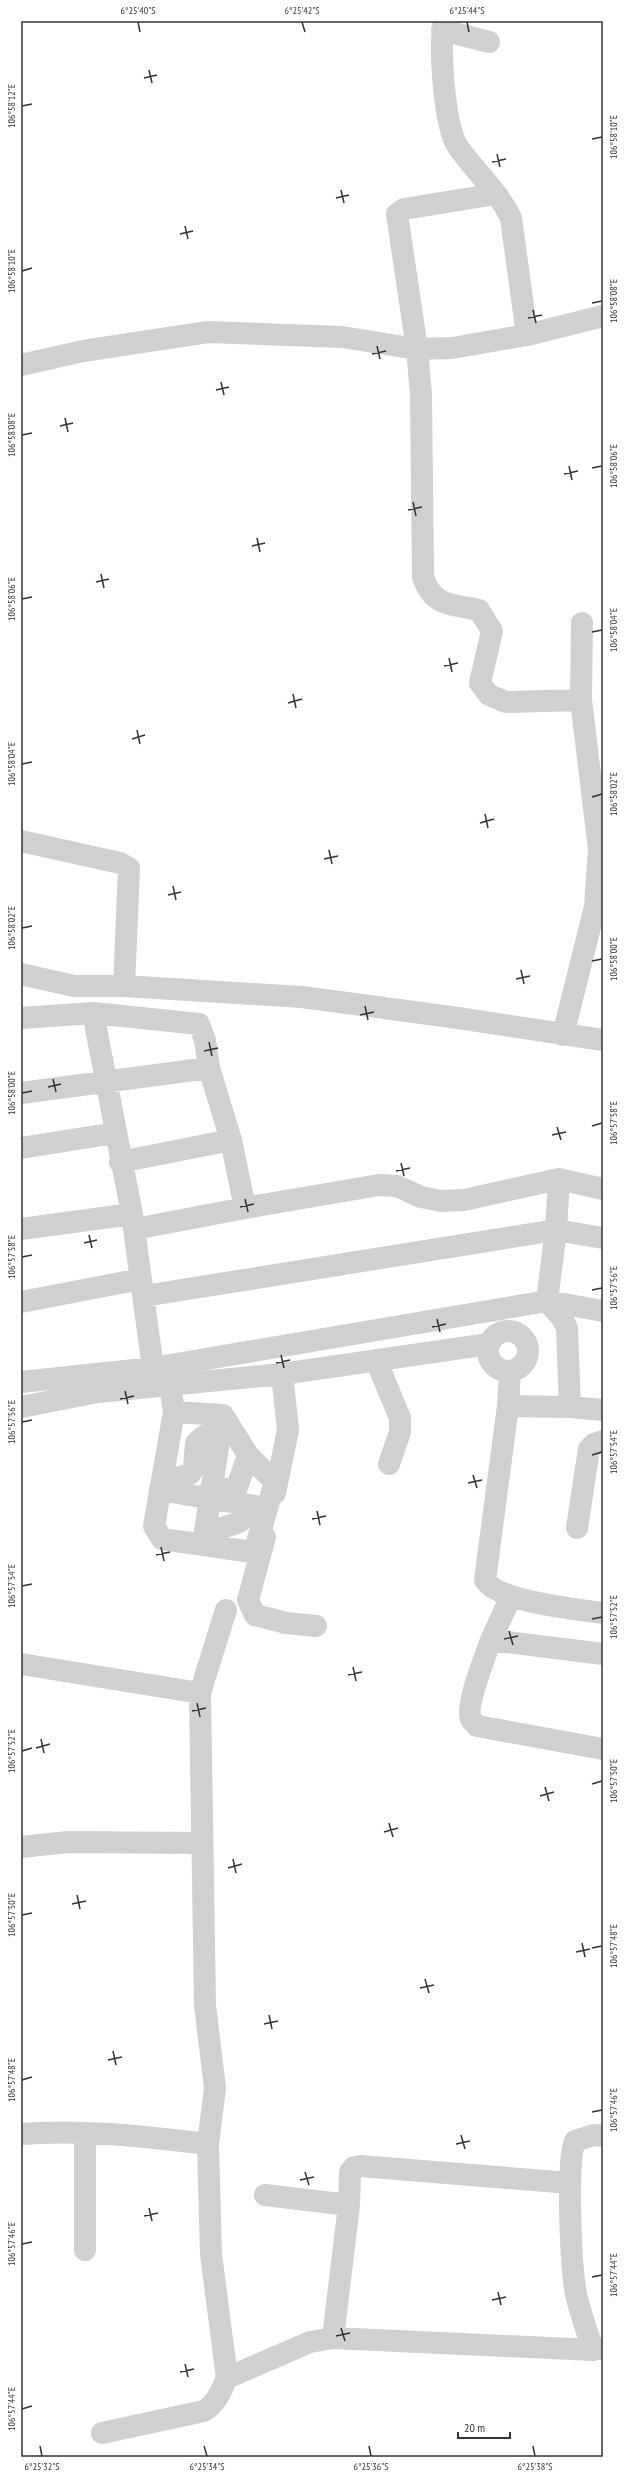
<svg xmlns="http://www.w3.org/2000/svg" width="624" height="2478" viewBox="0 0 624 2478" font-family="'PT Sans Narrow',sans-serif">
  <rect width="100%" height="100%" fill="#fff"/>
  <g fill="none" stroke-linecap="round" stroke-linejoin="round">
    <path stroke="#d0d0d0" stroke-width="22" d="M444,21C439,47 444,126 458,147C475,171 498,191 511,218L527,335
      M442,30L489,42
      M496,194L404,209L397,214L417,349L421,394L423,577C433,607 452,604 479,610L492,631L480,683L489,695L506,702L581,700
      M21,365L83,351L208,332L342,337L417,349L452,348L527,335L603,316
      M21,841L120,863L129,868L124,986
      M21,974L74,986H124L302,997L451,1017L603,1040
      M93,1013L132,1214L153,1368L547,1301L603,1311
      M21,1018L93,1013L199,1024L205,1040L209,1068L231,1140L245,1208L379,1185L397,1186L421,1197L441,1201L464,1200L559,1179L603,1189
      M563,1035L595,907L599,849L581,700L582,623
      M21,1093L209,1068
      M21,1148L115,1133
      M120,1162L231,1140
      M559,1179L556,1230L547,1301L562,1318L567,1328L570,1407
      M21,1229L132,1214
      M135,1229L245,1208
      M144,1296L556,1230L603,1238
      M21,1302L141,1279
      M488 1351a20 20 0 1 1 40 0a20 20 0 1 1-40 0Z
      M376,1360L400,1418V1432L389,1464
      M510,1372L508,1406L485,1580C498,1602 577,1609 603,1613
      M21,1382L153,1368
      M170,1385L174,1412L154,1526L162,1539L252,1552L255,1549L275,1482L248,1455L223,1415L174,1412
      M508,1406L570,1407L603,1410
      M21,1407L98,1392L282,1374L489,1344
      M163,1482L190,1474L194,1468L196,1443L204,1436L220,1428
      M211,1488L236,1490L248,1455
      M160,1490L267,1508
      M275,1493L288,1430L282,1374
      M577,1528L589,1449L594,1444L603,1441
      M265,1537L248,1600L255,1615L286,1623L316,1626
      M203,1544L223,1415
      M220,1547L215,1534C227,1519 244,1532 248,1505
      M491,1640L511,1596
      M603,1654L491,1640C486,1654 465,1706 471,1719C472,1722 476,1724 477,1726L603,1749
      M21,1664L200,1693
      M21,1847L68,1842L202,1843
      M21,2134C83,2129 146,2137 208,2144L211,2254L227,2378L310,2342L333,2338L593,2350L603,2348
      M85,2134V2250
      M208,2144L215,2088L205,2005L200,1693L226,1610
      M265,2195L349,2205
      M333,2338L349,2205L350,2172L354,2167L360,2166L570,2183
      M593,2350C587,2331 580,2313 576,2294C571,2268 566,2163 575,2141L594,2135L603,2136
      M102,2433L204,2411C217,2403 221,2391 227,2378"/>
  </g>
  <path fill="none" stroke="#333" stroke-width="1.5" d="M138,22L140,32M302,22L305,32M467,22L469,32M149,70L152,83M144,78L157,75M22,106L32,104M592,139L602,137M497,154L500,167M492,162L506,159M341,190L344,203M336,198L349,195M185,226L188,239M180,234L193,231M22,271L32,268M592,303L602,301M533,310L536,323M528,318L542,315M377,346L380,359M372,354L386,351M221,382L224,395M216,390L229,387M65,418L68,432M60,426L73,423M22,435L32,433M569,466L572,480M592,468L602,466M564,474L578,471M413,502L416,516M408,510L422,507M257,538L260,552M252,546L265,543M101,574L104,588M96,582L109,579M22,599L32,597M592,632L602,630M449,658L452,672M444,666L458,663M293,694L296,708M288,703L302,699M137,730L140,744M132,739L145,735M22,764L32,762M592,797L602,794M485,814L488,828M480,823L494,819M329,850L332,864M324,859L338,856M173,886L176,900M168,895L181,892M22,928L32,926M592,961L602,959M521,970L524,984M516,979L530,976M365,1006L368,1020M360,1015L374,1012M209,1042L212,1056M204,1051L218,1048M53,1079L56,1092M48,1087L61,1084M22,1093L32,1091M592,1126L602,1123M557,1127L561,1140M552,1135L566,1132M401,1163L404,1176M396,1171L410,1168M245,1199L248,1212M240,1207L254,1204M89,1235L92,1248M84,1243L97,1240M22,1257L32,1255M592,1290L602,1288M437,1319L440,1332M432,1327L446,1324M281,1355L284,1368M276,1363L290,1360M125,1391L128,1404M120,1399L134,1396M22,1422L32,1420M592,1455L602,1452M473,1475L477,1488M468,1483L482,1480M317,1511L320,1525M312,1519L326,1516M161,1547L164,1561M156,1555L170,1552M22,1586L32,1584M592,1619L602,1617M509,1631L513,1645M504,1639L518,1636M353,1667L356,1681M348,1675L362,1672M197,1703L200,1717M192,1711L206,1708M41,1739L44,1753M36,1748L50,1744M22,1751L32,1748M592,1784L602,1781M545,1787L549,1801M540,1796L554,1792M389,1823L393,1837M384,1832L398,1828M233,1859L236,1873M228,1868L242,1864M77,1895L80,1909M72,1904L86,1901M22,1915L32,1913M582,1943L585,1957M592,1948L602,1946M576,1952L590,1949M425,1979L429,1993M420,1988L434,1985M269,2015L272,2029M264,2024L278,2021M113,2051L116,2065M108,2060L122,2057M22,2080L32,2077M592,2112L602,2110M461,2135L465,2149M456,2144L470,2141M305,2172L309,2185M300,2180L314,2177M149,2208L152,2221M144,2216L158,2213M22,2244L32,2242M592,2277L602,2275M498,2292L501,2305M492,2300L506,2297M341,2328L345,2341M336,2336L350,2333M185,2364L188,2377M180,2372L194,2369M22,2409L32,2406M40,2446L42,2456M204,2446L207,2456M369,2446L371,2456M533,2446L535,2456"/>
  <rect width="624" height="2478" fill="none" stroke="#ffffff" stroke-width="44"/>
  <path d="M458 2432v6h52v-6" fill="none" stroke="#333333" stroke-width="2"/>
  <text x="464" y="2432" font-size="12" fill="#333333" stroke="#ffffff" stroke-width="3" paint-order="stroke">20 m</text>
  <rect x="22" y="22" width="580" height="2434" fill="none" stroke="#333" stroke-width="1.5"/>
  <g font-size="10" text-anchor="middle" fill="#333">
    <text x="138" y="14">6°25'40"S</text>
    <text x="302" y="14">6°25'42"S</text>
    <text x="467" y="14">6°25'44"S</text>
    <text transform="translate(11 106) rotate(-90)" y="4">106°58'12"E</text>
    <text transform="translate(613 137) rotate(-90)" y="4">106°58'10"E</text>
    <text transform="translate(11 271) rotate(-90)" y="4">106°58'10"E</text>
    <text transform="translate(613 301) rotate(-90)" y="4">106°58'08"E</text>
    <text transform="translate(11 435) rotate(-90)" y="4">106°58'08"E</text>
    <text transform="translate(613 466) rotate(-90)" y="4">106°58'06"E</text>
    <text transform="translate(11 599) rotate(-90)" y="4">106°58'06"E</text>
    <text transform="translate(613 630) rotate(-90)" y="4">106°58'04"E</text>
    <text transform="translate(11 764) rotate(-90)" y="4">106°58'04"E</text>
    <text transform="translate(613 794) rotate(-90)" y="4">106°58'02"E</text>
    <text transform="translate(11 928) rotate(-90)" y="4">106°58'02"E</text>
    <text transform="translate(613 959) rotate(-90)" y="4">106°58'00"E</text>
    <text transform="translate(11 1093) rotate(-90)" y="4">106°58'00"E</text>
    <text transform="translate(613 1123) rotate(-90)" y="4">106°57'58"E</text>
    <text transform="translate(11 1257) rotate(-90)" y="4">106°57'58"E</text>
    <text transform="translate(613 1288) rotate(-90)" y="4">106°57'56"E</text>
    <text transform="translate(11 1422) rotate(-90)" y="4">106°57'56"E</text>
    <text transform="translate(613 1452) rotate(-90)" y="4">106°57'54"E</text>
    <text transform="translate(11 1586) rotate(-90)" y="4">106°57'54"E</text>
    <text transform="translate(613 1617) rotate(-90)" y="4">106°57'52"E</text>
    <text transform="translate(11 1751) rotate(-90)" y="4">106°57'52"E</text>
    <text transform="translate(613 1781) rotate(-90)" y="4">106°57'50"E</text>
    <text transform="translate(11 1915) rotate(-90)" y="4">106°57'50"E</text>
    <text transform="translate(613 1946) rotate(-90)" y="4">106°57'48"E</text>
    <text transform="translate(11 2080) rotate(-90)" y="4">106°57'48"E</text>
    <text transform="translate(613 2110) rotate(-90)" y="4">106°57'46"E</text>
    <text transform="translate(11 2244) rotate(-90)" y="4">106°57'46"E</text>
    <text transform="translate(613 2275) rotate(-90)" y="4">106°57'44"E</text>
    <text transform="translate(11 2409) rotate(-90)" y="4">106°57'44"E</text>
    <text x="42" y="2470">6°25'32"S</text>
    <text x="207" y="2470">6°25'34"S</text>
    <text x="371" y="2470">6°25'36"S</text>
    <text x="535" y="2470">6°25'38"S</text>
  </g>
</svg>
